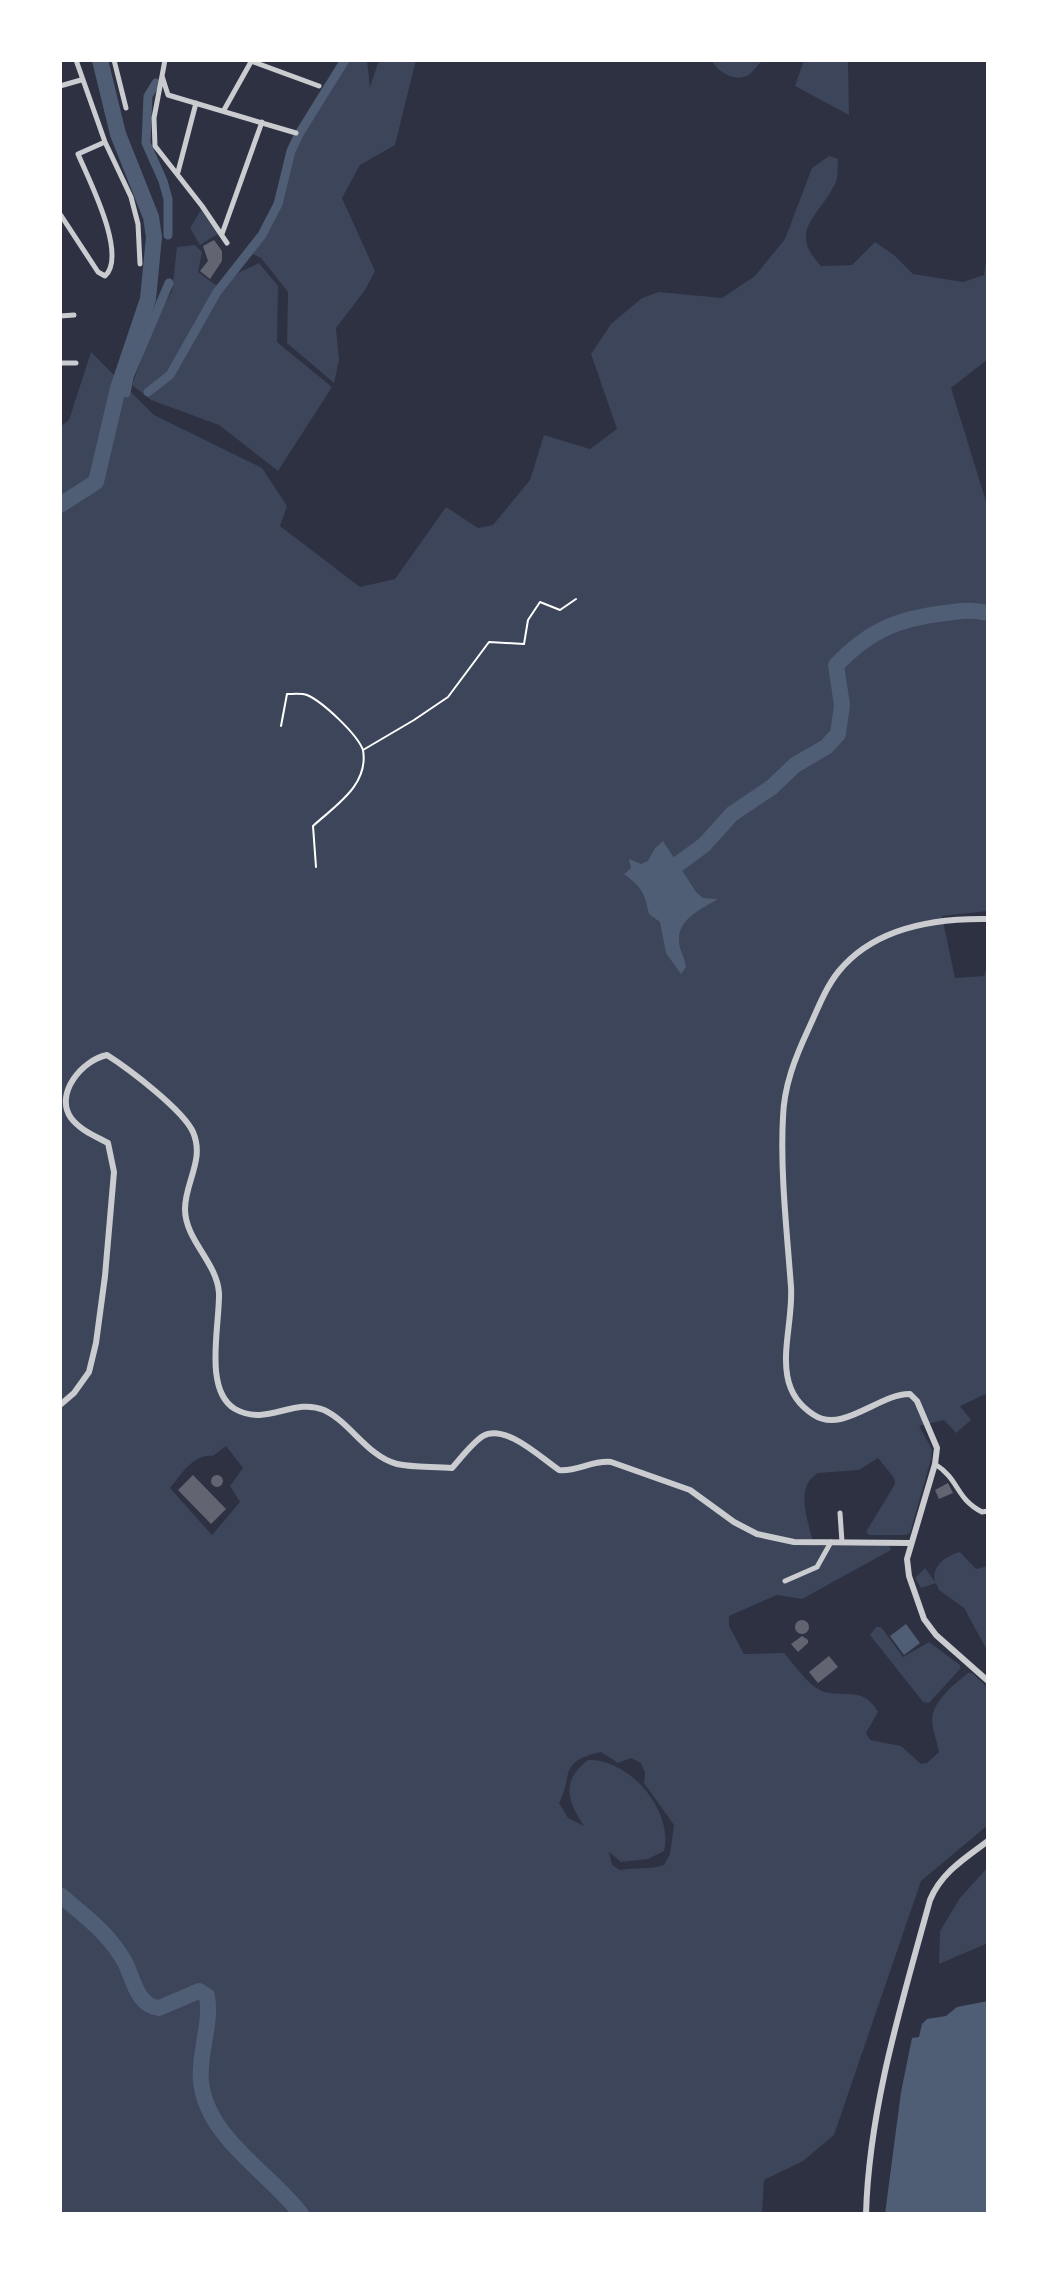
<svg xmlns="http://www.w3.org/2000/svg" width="1048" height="2274" viewBox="0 0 1048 2274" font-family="'Exo 2',sans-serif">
  <rect width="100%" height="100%" fill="#2d3142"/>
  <path fill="#3c4559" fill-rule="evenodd" d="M345,60H367L370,87L379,60H416L395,145L360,165L342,198L375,271L365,290L336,328L339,360L334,383L287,343L288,292L261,258L249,252L275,206L291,151Z
    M711,60H764C758,64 755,69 750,74C736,84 718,72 711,60Z
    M804,60H848L849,115L795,86Z
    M829,156L838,159C837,167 839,177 835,184C819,217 787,230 821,266L852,265L875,242L894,255L913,274L963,282L984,275L988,246V359L951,388L988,508V911L942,916L955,978L984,976L988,963V1393L960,1406L971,1420L956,1433L944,1420L919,1426L932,1449L931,1459L910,1533L905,1535H869L866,1532L895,1484L894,1478L878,1458L859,1470L818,1473C794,1487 808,1520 813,1542L819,1546L889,1545L891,1550L802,1599L777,1595L729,1616V1626L744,1654L784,1653C794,1664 803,1678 815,1687C836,1703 861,1681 878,1712L866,1733L870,1740L901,1746L921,1764L927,1763L939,1752C937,1741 932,1729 932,1719C934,1699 955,1684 968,1673H972L988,1688V1825L921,1881L834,2135L803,2161L764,2180L762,2214H60V427L69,420L91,352L154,415L262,468L287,506L280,526L360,587L395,579L446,507L478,528L493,525L530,480L544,435L590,449L617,429L591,354L611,324L642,298L659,292L722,298L755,276L785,239L812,168ZM226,1446L243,1468L230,1486L240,1502L212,1535L170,1488C182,1474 193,1454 213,1456ZM601,1752L618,1763L631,1758L641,1763L645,1773L644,1783L674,1825L670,1854L664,1865C649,1870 635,1867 620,1870L612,1865L609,1852L621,1862L648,1859L664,1851C674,1811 629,1758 588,1760C560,1781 568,1802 584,1826L568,1818L559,1803C574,1775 557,1762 601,1752Z
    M201,210L218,234L200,245L190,228Z
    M195,245L202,252L198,272L221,289L238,273L259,263L278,286L277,342L332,387L278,471L219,425L151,400L132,385L157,317L172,291L177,247Z
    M960,1552L976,1569L988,1566V1652L964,1608L939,1590L936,1583L921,1588L915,1578L925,1568L935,1582C931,1567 945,1556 960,1552Z
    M876,1627H881L903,1657L929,1642L960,1665V1669L929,1703L923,1702L870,1635Z
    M988,1867V1943L939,1964L940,1931L960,1898Z"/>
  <path fill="#4f5d75" d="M663,841L696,892L703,898L718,899C702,909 678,918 679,941C679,950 685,957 686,967L681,974L666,953L660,922L649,914C644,891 642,888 624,874L631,868L629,859L641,864L648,861L655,848Z
    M906,1624L920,1643L904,1655L890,1636Z
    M988,2001V2214H885L901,2092L912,2038L919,2037L922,2024L927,2019L946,2016L957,2007Z"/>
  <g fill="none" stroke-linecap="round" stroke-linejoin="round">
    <path stroke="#4f5d75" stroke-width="9" d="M156,83L148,96L146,143L163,181L168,199V235
      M148,392L170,375L217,292L262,235L278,204L291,151L299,134L345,60
      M126,393L129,377L169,283"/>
    <path stroke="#4f5d75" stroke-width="16" d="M60,505L96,482L118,388L148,299L154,237L151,217L118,134L100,60
      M678,864L704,845L732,814L772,787L795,765L826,747L838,734L842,705L836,665C870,630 897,619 945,613C960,611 973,609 988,613
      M60,1895C85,1916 110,1934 126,1964C133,1980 138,2006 159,2008L199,1991L207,1996C212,2025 198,2053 201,2082C207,2138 270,2173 301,2214"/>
  </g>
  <path fill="#626471" d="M214,240L222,251V261L210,279L200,271L208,261L203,246Z
    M193,1475L226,1509L211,1524L178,1490Z
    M211 1481a6 6 0 1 1 12 0a6 6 0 1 1-12 0Z
    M948,1483L953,1493L939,1499L935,1490Z
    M795 1627a7 7 0 1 1 14 0a7 7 0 1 1-14 0Z
    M802,1636L808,1640V1643L798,1652L791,1644Z
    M829,1656L838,1667L818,1683L809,1672Z"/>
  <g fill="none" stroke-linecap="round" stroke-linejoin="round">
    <path stroke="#fff" stroke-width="2" d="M281,726L287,694C293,694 302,693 307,695C323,702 357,734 363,750L414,720L448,697L489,642L524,644L528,620L540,602L560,610L576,599
      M316,867L313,826C336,805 369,785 363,750"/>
    <path stroke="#caccd0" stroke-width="5" d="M76,60L105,142L131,197L138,224L140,264
      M114,60L126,108
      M165,60L162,76L168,95L296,133
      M251,61L319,86
      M162,76L154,118L155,146L202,206L227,243
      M60,86L81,80
      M224,110L252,60
      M178,172L196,103
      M60,214L98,272L105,276C128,255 88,178 78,154L105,142
      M222,234L262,122
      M60,316L74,315
      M60,363H76
      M935,1464C960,1480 955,1498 982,1512L988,1511
      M840,1513L842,1542
      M785,1581L817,1567L831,1542"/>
    <path stroke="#caccd0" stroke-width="6" d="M988,919C934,918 875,927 839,971C825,988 817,1011 808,1030C795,1058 784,1086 783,1117C780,1172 787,1232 791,1287C794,1331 767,1386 814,1415C843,1434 880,1393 910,1394L917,1401L937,1448L935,1464L907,1559L909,1576L924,1619L936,1635L988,1681
      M60,1405L74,1393L89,1372L96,1343L105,1276L114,1172L108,1143C95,1136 80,1130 71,1118C54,1094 82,1060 107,1055C129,1069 183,1110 193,1132C205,1160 185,1182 185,1209C185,1240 217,1262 219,1293C220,1324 203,1390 235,1409C267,1427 293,1397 324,1410C350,1422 368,1457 397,1464C414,1468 435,1466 452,1468C461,1458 472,1443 483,1436C505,1423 541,1458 559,1470C577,1472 592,1460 611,1462L690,1490L734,1522L757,1534L794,1542L911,1543
      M866,2214C869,2108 902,2002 930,1900C941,1873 965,1858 988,1841"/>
  </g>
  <rect width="1048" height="2274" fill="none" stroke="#ffffff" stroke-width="124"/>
</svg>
